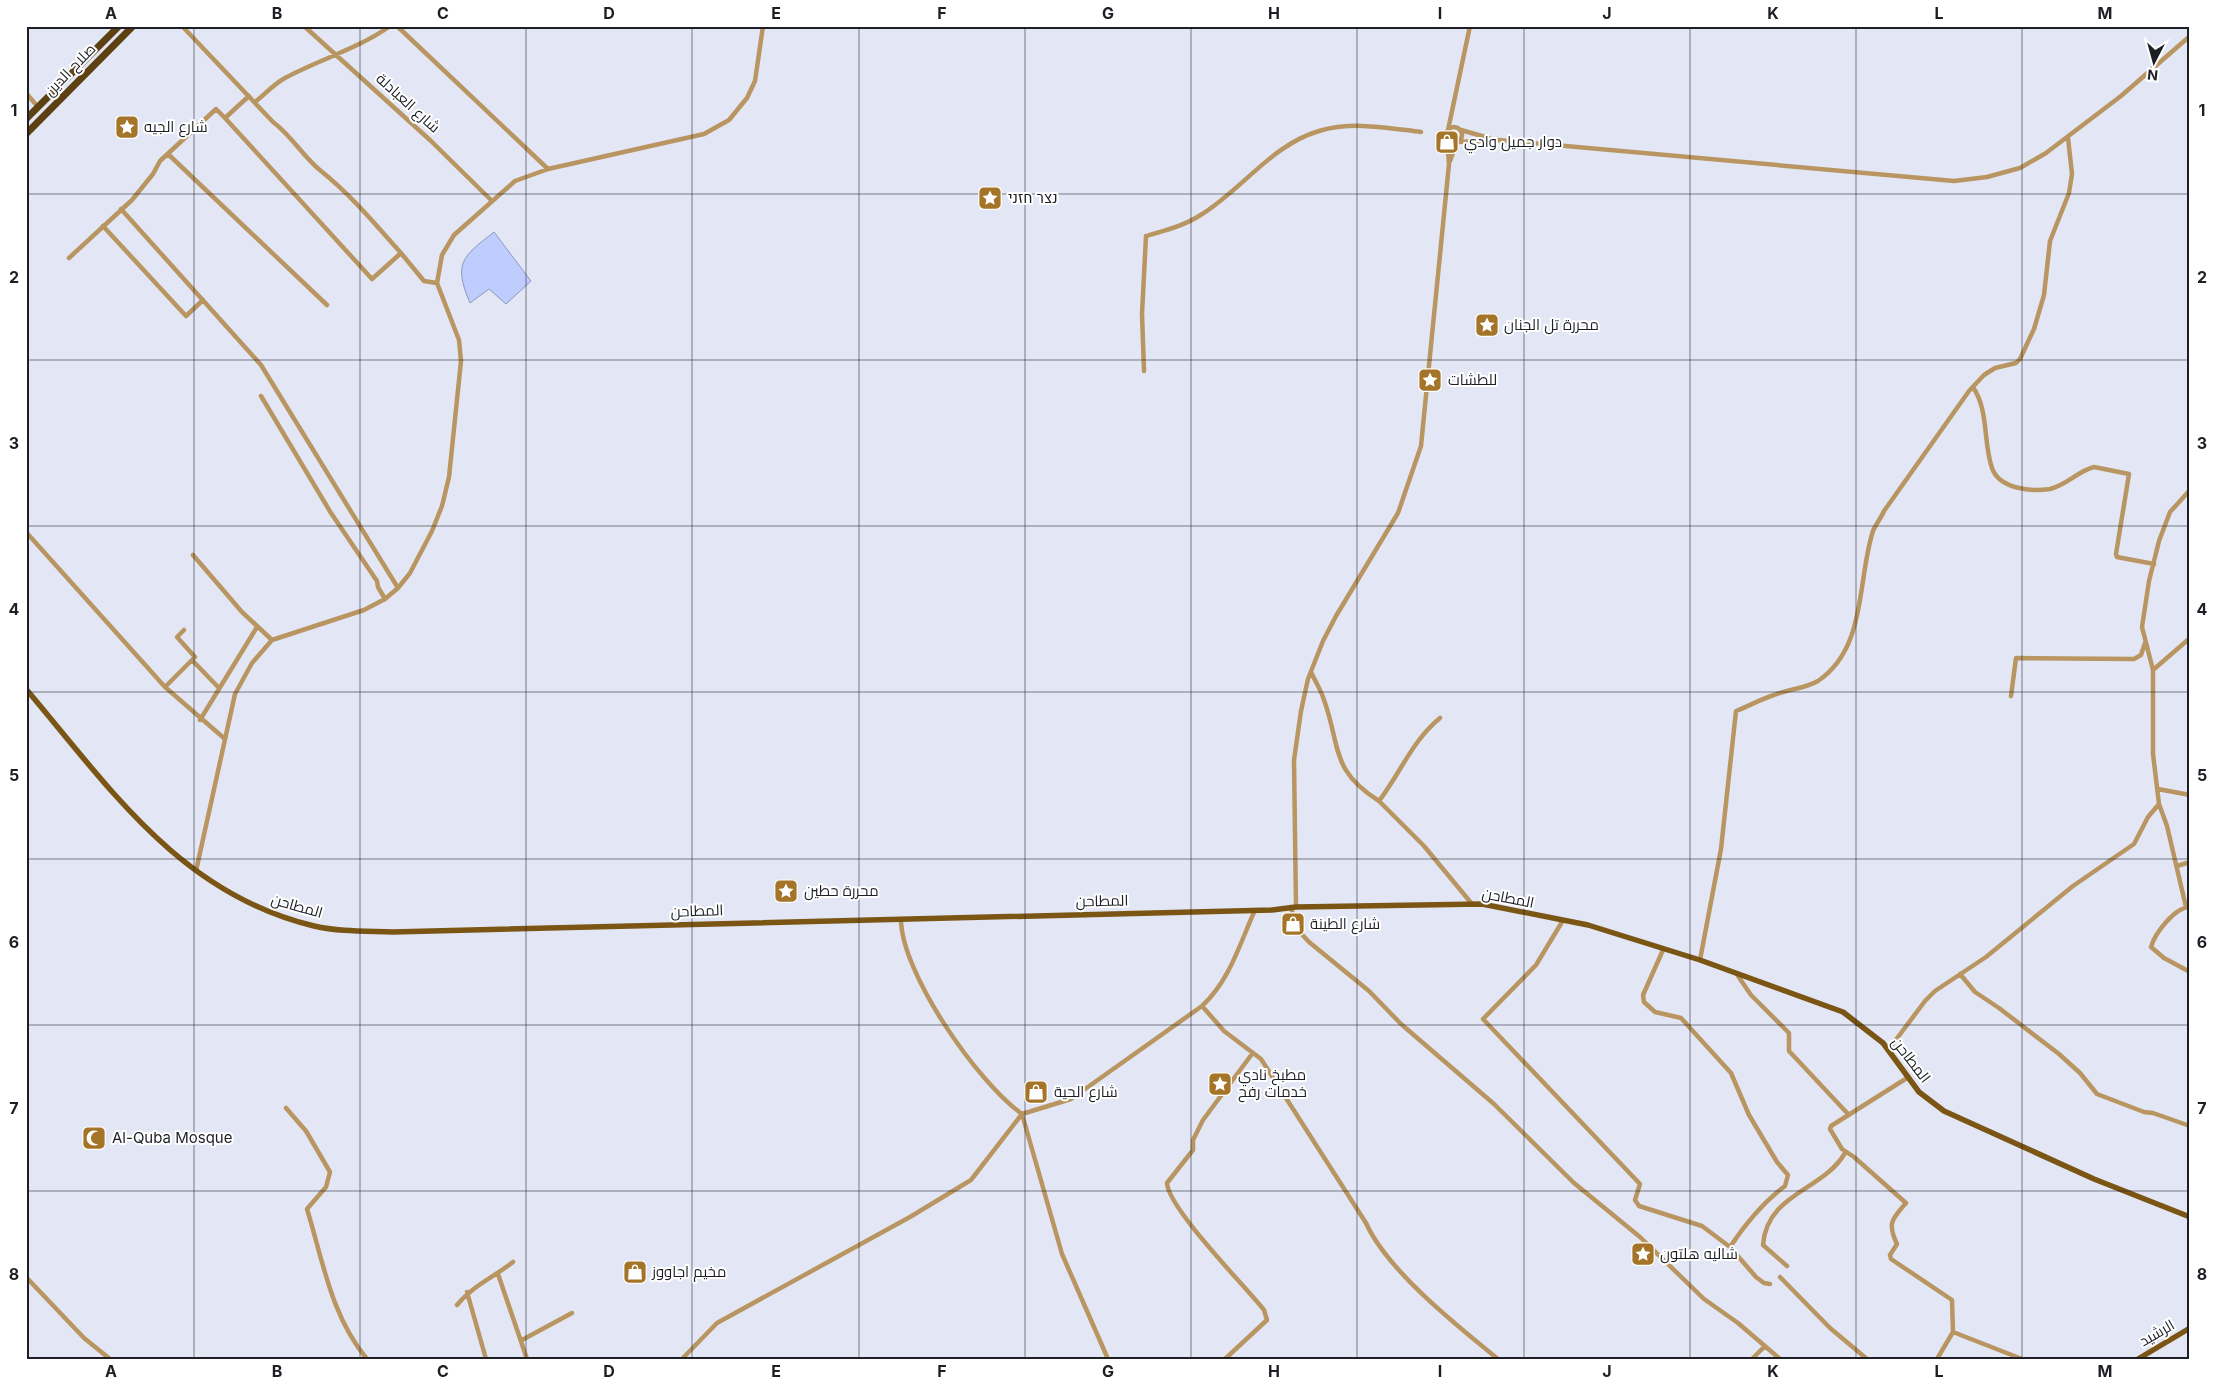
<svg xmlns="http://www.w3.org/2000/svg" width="2216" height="1385" viewBox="0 0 2216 1385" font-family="Inter,Cairo,Heebo,sans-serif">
  <rect width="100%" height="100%" fill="#e3e7f5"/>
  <path fill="#beccfe" stroke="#8e98bd" d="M494,232L531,281L506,304L489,289L470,303C453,263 462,257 494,232Z"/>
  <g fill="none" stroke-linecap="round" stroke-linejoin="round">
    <path stroke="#b89561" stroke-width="4.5" d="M182,26L273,122C292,136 304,158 321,171C352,196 374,223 401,253L372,279L225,118
      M304,26L431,141L491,200
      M397,26L548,169
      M26,93L38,107
      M255,102C265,94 274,84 285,78C320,59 358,49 390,26
      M1446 135a8 8 0 1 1 16 0a8 8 0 1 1-16 0Z
      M1448,130L1470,26
      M1461,130L1489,138
      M1458,142L1498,140L1954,181L1987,177L2020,168L2046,153L2121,96L2190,36
      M169,155L327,305
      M1450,161L1457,142
      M121,209L261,365L398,588
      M103,226L186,316L203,300
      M401,253L424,281L437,283
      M69,258L132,200L153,174L160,161L216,109L225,118L249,96
      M1144,371L1142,314L1146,236C1164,231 1183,226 1199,216C1241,191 1271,145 1319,131C1353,121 1387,128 1421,132
      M1973,387C1989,411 1983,442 1992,468C1999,489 2032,492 2050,489C2067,485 2078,471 2094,467L2129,474L2116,554L2117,557L2154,564
      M261,396L331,513L377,581L378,587L385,599
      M26,532L165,687L225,739
      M193,555L242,612L272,640
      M184,630L177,637L195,657L192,660L219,688
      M2153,670L2142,627L2149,581L2159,541L2170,512L2190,490
      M1311,672C1315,681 1321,690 1324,700C1341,747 1330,770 1379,801
      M165,687L192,660
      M2011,696L2016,658L2134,659L2141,655L2145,643
      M1440,718C1412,741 1401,772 1379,801L1424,846L1472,904
      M200,720L257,627
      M2158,789L2190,795
      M2177,866L2190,862
      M196,871L235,694L252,663L272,640L364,610L385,599L398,588L410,573L432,531L442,506L449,477L461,361L459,340L437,283L442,255L454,235L515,181L548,169L704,134L729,120L747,98L755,81L763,26
      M1291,907L1297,929L1309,942L1369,991L1401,1024L1494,1104L1574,1183L1640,1237L1704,1299L1738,1323L1780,1359
      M1296,907L1294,760L1301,711L1308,679L1323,641L1336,616L1398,513L1421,446L1449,164L1447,138
      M2186,907L2167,826L2159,804L2153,754V670L2190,638
      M2190,907C2175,907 2155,933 2151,947L2164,958L2190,972
      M901,919C901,973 978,1083 1022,1114L1062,1254L1108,1359
      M1562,922L1536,965L1483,1019L1640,1184L1635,1200L1639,1206L1702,1226L1730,1247L1756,1277L1764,1283L1770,1284
      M1663,950L1643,995L1644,1002L1655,1012L1681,1018L1731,1073L1749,1115L1777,1162L1788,1175L1785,1186C1762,1203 1746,1223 1730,1247
      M1700,960L1721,849L1736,711C1749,706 1761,699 1774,695C1789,689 1804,689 1818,681C1867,648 1857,580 1873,531C1876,524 1881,518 1884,511L1969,391L1984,375L1995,368L2016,363L2020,359L2034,329L2044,295L2050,241L2069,193L2072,174L2068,138
      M1960,974L1975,992L1999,1008L2059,1054L2080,1073L2097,1094L2144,1112L2153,1113L2190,1126
      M1738,976L1751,995L1789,1033V1051L1849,1115
      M1202,1006L1224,1031L1261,1059L1366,1223C1387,1270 1457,1326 1498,1359
      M1889,1049L1925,1001L1935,991L1986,957L2073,886L2134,844L2148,817L2159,804
      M1907,1078L1831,1126L1830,1129L1842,1149L1854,1157L1906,1203C1892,1219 1887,1223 1897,1244L1890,1255L1891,1259L1952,1300L1953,1332L1937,1359
      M286,1108L306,1131L330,1172L326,1187L307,1209C323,1261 331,1316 367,1359
      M1787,1266L1763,1245C1767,1193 1823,1191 1845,1153
      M498,1274L527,1359
      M26,1277L84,1338L110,1359
      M1780,1277L1830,1328L1867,1359
      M467,1292L486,1359
      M457,1305C472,1286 494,1277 513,1262
      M1953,1332L2022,1359
      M522,1340L572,1313
      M682,1359L717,1323L910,1217L971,1180L1022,1114L1071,1099L1202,1006C1230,980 1240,943 1255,910
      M1225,1359L1267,1320L1264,1310C1245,1286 1168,1208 1167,1183L1193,1150V1140L1203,1120L1252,1054
      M1752,1359L1765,1346"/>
    <path stroke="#7a5514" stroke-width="5.5" d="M26,689C110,788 180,894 314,926C340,932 366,931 393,932L1272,910L1296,907L1482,904L1588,925L1700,960L1843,1012L1883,1043L1919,1092L1944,1111L2094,1179L2190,1217
      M2138,1359L2190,1328"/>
    <path stroke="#5d4113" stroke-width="7" d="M26,119L119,26
      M26,134L133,26"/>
  </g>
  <path fill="none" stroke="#1d1f24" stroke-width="1" stroke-opacity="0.55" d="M194,26V1359M360,26V1359M526,26V1359M692,26V1359M859,26V1359M1025,26V1359M1191,26V1359M1357,26V1359M1524,26V1359M1690,26V1359M1856,26V1359M2022,26V1359M26,194H2190M26,360H2190M26,526H2190M26,692H2190M26,859H2190M26,1025H2190M26,1191H2190"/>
  <defs>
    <g id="sight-square" transform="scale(1.25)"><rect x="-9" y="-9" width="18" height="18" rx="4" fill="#a47529" stroke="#fff"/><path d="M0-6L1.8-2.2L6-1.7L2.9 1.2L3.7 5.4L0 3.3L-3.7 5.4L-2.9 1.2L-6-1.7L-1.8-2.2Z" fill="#fff"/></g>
    <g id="shop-square" transform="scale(1.25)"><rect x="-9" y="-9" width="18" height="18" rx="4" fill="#a47529" stroke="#fff"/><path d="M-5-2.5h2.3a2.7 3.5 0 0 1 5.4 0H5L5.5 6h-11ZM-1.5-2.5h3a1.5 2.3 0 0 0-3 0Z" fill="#fff"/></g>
    <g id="mosque-square" transform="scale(1.25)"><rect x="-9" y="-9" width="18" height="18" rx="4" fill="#a47529" stroke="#fff"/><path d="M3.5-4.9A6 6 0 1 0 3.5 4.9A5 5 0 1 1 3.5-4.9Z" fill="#fff"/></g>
  </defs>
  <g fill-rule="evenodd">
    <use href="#sight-square" x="127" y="127"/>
    <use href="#shop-square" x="1447" y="142"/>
    <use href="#sight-square" x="990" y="198"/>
    <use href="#sight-square" x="1487" y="325"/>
    <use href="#sight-square" x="1430" y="380"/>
    <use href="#sight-square" x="786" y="891"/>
    <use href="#shop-square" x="1293" y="924"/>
    <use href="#sight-square" x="1220" y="1084"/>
    <use href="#shop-square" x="1036" y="1092"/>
    <use href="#mosque-square" x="94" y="1138"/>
    <use href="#sight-square" x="1643" y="1254"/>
    <use href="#shop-square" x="635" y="1272"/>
  </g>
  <g text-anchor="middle" stroke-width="4" stroke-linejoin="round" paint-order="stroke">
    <g font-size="15" fill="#1d1f24" stroke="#fff">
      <text transform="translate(70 70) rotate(-46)" y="5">صلاح الدين</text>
      <text transform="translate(408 103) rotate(42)" y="5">شارع العبادلة</text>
      <text transform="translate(1508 898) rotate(11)" y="5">المطاحن</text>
      <text transform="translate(1102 901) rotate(-1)" y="5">المطاحن</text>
      <text transform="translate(297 906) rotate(16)" y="5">المطاحن</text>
      <text transform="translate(697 911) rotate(-2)" y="5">المطاحن</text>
      <text transform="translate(1911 1060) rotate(52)" y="5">المطاحن</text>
      <text transform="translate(2157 1333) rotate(-30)" y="5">الرشيد</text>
    </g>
    <g font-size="15" fill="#1d1f24" stroke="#fff" text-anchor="start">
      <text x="144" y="132">شارع الجيه</text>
      <text x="1464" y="147">دوار جميل وادي</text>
      <text x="1008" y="203">נצר חזני</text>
      <text x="1504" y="330">محررة تل الجنان</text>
      <text x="1448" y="385">للطشات</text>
      <text x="804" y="896">محررة حطين</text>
      <text x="1310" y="929">شارع الطينة</text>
      <text x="1238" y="1080">مطبخ نادي<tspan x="1238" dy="17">خدمات رفح</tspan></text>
      <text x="1054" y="1097">شارع الحية</text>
      <text x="112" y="1143">Al-Quba Mosque</text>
      <text x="1660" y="1259">شاليه هلتون</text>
      <text x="652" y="1277">مخيم اجاووز</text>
    </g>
  </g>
  <rect width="2216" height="1385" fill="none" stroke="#ffffff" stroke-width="55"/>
  <g transform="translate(2154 62) rotate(186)" stroke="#ffffff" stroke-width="4" paint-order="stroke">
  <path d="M0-4L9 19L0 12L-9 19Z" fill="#1d1f24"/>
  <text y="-8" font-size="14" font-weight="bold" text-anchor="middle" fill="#1d1f24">N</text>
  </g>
  <rect x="28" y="28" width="2160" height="1330" fill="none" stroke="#1d1f24" stroke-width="2"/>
  <g font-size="16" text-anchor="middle" font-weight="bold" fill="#1d1f24">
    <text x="111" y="19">A</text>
    <text x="277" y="19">B</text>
    <text x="443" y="19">C</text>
    <text x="609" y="19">D</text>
    <text x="776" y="19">E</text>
    <text x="942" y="19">F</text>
    <text x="1108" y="19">G</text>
    <text x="1274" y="19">H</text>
    <text x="1440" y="19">I</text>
    <text x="1607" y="19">J</text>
    <text x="1773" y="19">K</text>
    <text x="1939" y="19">L</text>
    <text x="2105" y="19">M</text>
    <text x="14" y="116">1</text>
    <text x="2202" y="116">1</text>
    <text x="14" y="283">2</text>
    <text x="2202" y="283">2</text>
    <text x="14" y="449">3</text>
    <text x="2202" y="449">3</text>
    <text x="14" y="615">4</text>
    <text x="2202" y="615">4</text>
    <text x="14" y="781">5</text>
    <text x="2202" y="781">5</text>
    <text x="14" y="948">6</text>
    <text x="2202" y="948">6</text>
    <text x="14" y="1114">7</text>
    <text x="2202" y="1114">7</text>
    <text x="14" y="1280">8</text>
    <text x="2202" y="1280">8</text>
    <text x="111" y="1377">A</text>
    <text x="277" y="1377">B</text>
    <text x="443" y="1377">C</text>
    <text x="609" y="1377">D</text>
    <text x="776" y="1377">E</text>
    <text x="942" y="1377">F</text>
    <text x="1108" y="1377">G</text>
    <text x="1274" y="1377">H</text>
    <text x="1440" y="1377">I</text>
    <text x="1607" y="1377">J</text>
    <text x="1773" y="1377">K</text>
    <text x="1939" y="1377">L</text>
    <text x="2105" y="1377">M</text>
  </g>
</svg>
